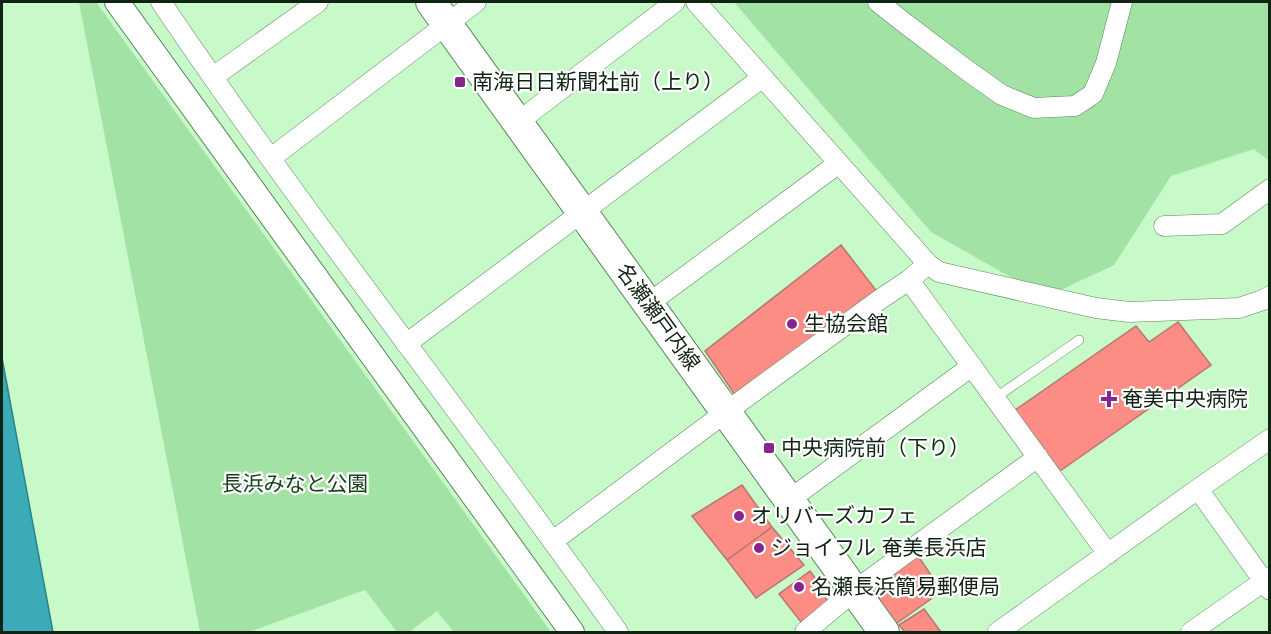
<svg xmlns="http://www.w3.org/2000/svg" width="1271" height="634" viewBox="0 0 1271 634" font-family="'Open Sans','Noto Sans JP',sans-serif">
  <rect width="100%" height="100%" fill="#c8f9c9"/>
  <path fill="#a3e2a5" d="M79,2H96L551,632H454L437,611L409,632H397L365,590L249,632H200Z
    M734,2H1269V161L1254,149L1171,176L1114,265L1046,297L931,232Z"/>
  <path fill="#3aabb7" stroke="#2e8286" stroke-width="1.5" d="M2,358L53,632H2Z"/>
  <path fill="#fb8d85" stroke="#b77670" stroke-width="1.5" d="M841,245L882,298L740,402L705,351Z
    M1178,322L1211,365L1060,471L1015,410L1136,326L1149,342Z
    M742,485L772,527L727,560L692,516Z
    M772,527L804,565L756,598L727,560Z
    M916,553L942,591L893,626L866,589Z
    M810,571L823,589L830,611L808,631L779,594Z
    M924,609L941,632H905L899,625Z"/>
  <g fill="none" stroke-linecap="round" stroke-linejoin="round">
    <g stroke="#59875b" stroke-width="10">
      <path id="service" d="M995,398L1079,340"/>
    </g>
    <g stroke="#59875b" stroke-width="21">
      <path id="minor" d="M161,2C306,217 468,420 618,632
        M696,2L928,264L939,272L1096,308L1129,312L1239,308L1263,300L1270,296
        M878,2L902,21L968,71L1002,95L1034,108L1075,106L1093,94L1106,63L1122,2
        M213,77L318,2
        M518,122L675,2
        M271,158L476,2
        M1164,226L1222,224L1270,189
        M909,280L1108,554
        M648,304L839,163
        M406,344L763,77
        M1270,439L1198,489L1270,590
        M789,500L972,366
        M553,541L726,412L882,298L909,280L928,264
        M805,632L854,591L1038,457
        M998,632L1198,489
        M1191,632L1270,577"/>
    </g>
    <g stroke="#59875b" stroke-width="26">
      <path id="tertiary" d="M117,2L572,632"/>
    </g>
    <g stroke="#59875b" stroke-width="32">
      <path id="primary" d="M431,2L884,632"/>
    </g>
    <use href="#service" stroke="#fff" stroke-width="9"/>
    <use href="#minor" stroke="#fff" stroke-width="20"/>
    <use href="#tertiary" stroke="#fff" stroke-width="24"/>
    <use href="#primary" stroke="#fff" stroke-width="30"/>
  </g>
  <g fill="#87248d" stroke="#fff" stroke-width="2">
    <rect x="454" y="76" width="12" height="12" rx="3"/>
    <circle cx="792" cy="324" r="6"/>
    <path d="M1106 390h6v6h6v6h-6v6h-6v-6h-6v-6h6z"/>
    <rect x="763" y="442" width="12" height="12" rx="3"/>
    <circle cx="739" cy="516" r="6"/>
    <circle cx="759" cy="548" r="6"/>
    <circle cx="799" cy="587" r="6"/>
  </g>
  <g text-anchor="middle" stroke-width="4.5" stroke-linejoin="round" paint-order="stroke">
    <g font-size="21" fill="#112312" stroke="#fff" text-anchor="start">
      <text x="472" y="89">南海日日新聞社前（上り）</text>
      <text x="804" y="331">生協会館</text>
      <text x="1122" y="406">奄美中央病院</text>
      <text x="781" y="455">中央病院前（下り）</text>
      <text x="751" y="523">オリバーズカフェ</text>
      <text x="771" y="555">ジョイフル 奄美長浜店</text>
      <text x="811" y="594">名瀬長浜簡易郵便局</text>
    </g>
    <g font-size="21" fill="#112312" stroke="#fff">
      <text transform="translate(658 317) rotate(54)" y="7">名瀬瀬戸内線</text>
    </g>
    <g font-size="21" fill="#153f19" stroke="#fff">
      <text x="295" y="491">長浜みなと公園</text>
    </g>
  </g>
  <rect width="1271" height="634" fill="none" stroke="#112312" stroke-width="6"/>
</svg>
